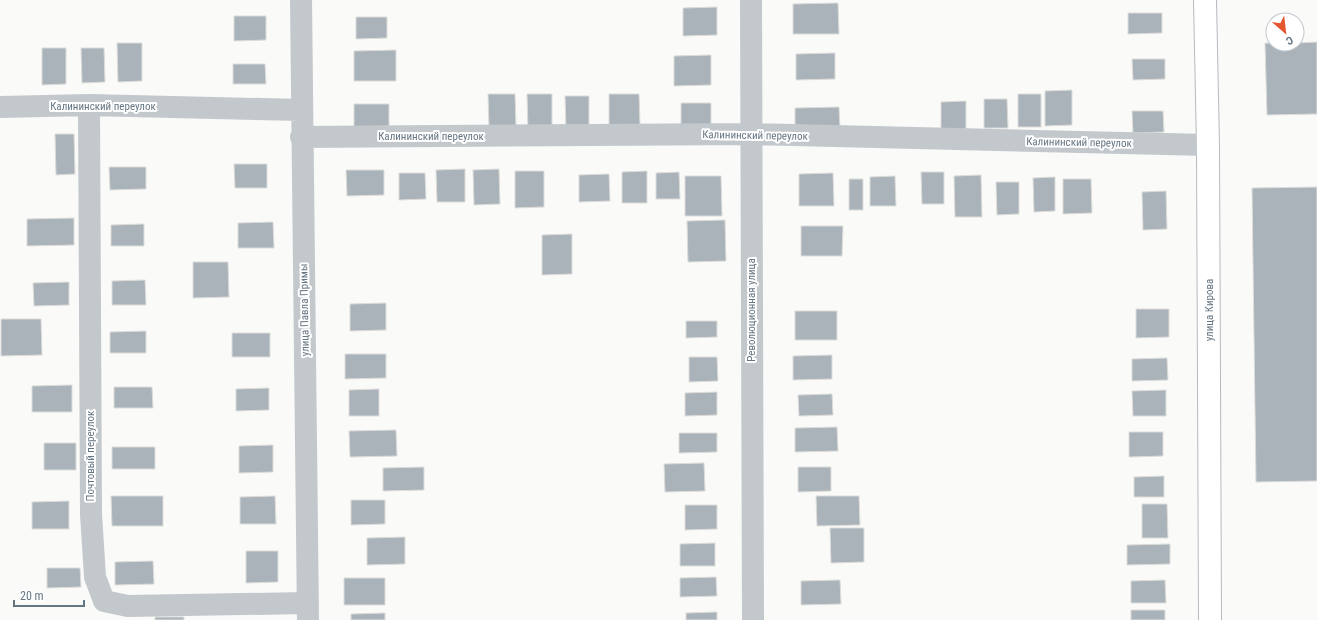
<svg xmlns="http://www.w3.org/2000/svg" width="1317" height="620" viewBox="0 0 1317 620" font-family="'Roboto Condensed',sans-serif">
  <rect width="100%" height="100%" fill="#fafaf8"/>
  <path fill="#aab3b9" stroke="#dcdcda" d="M838,3L839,34H793V4Z
    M717,7V35L683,36V8Z
    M1128,13H1162V33L1128,34Z
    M234,16H266V40L234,41Z
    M356,17H387V38L356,39Z
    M1317,42V114L1267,115L1265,43L1297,44V43Z
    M117,43H142V81L118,82Z
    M42,48H66V84L42,85Z
    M81,48H104L105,82L82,83Z
    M396,50V81H354V51Z
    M835,53V79L796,80V54Z
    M711,55V85L674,86V56Z
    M1132,59H1165V79L1133,80Z
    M233,64H265L266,84H233Z
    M1072,90V125L1045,126V91Z
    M488,94H515L516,127L489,128Z
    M527,94H552V129L528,130Z
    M609,94H639L640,125L609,126Z
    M1018,94H1041V127H1018Z
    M565,96H589V129H566Z
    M984,99H1007L1008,128H984Z
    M966,101V129H941V102Z
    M681,103H711V128H681Z
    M354,104H389V126L354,127Z
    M839,107L840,129L795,130V108Z
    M1132,111H1163L1164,132L1133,133Z
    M55,134H74L75,174L56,175Z
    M234,164H267V188H235Z
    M109,167H146V189L110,190Z
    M465,169V202H437L436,170Z
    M499,169L500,204L474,205L473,170Z
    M346,170H384V195L347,196Z
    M515,171H544V207L515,208Z
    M647,171V203H622V172Z
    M679,172L680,199H656V173Z
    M921,172H944V204H922Z
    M399,173H425L426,199L399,200Z
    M833,173L834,206H799V174Z
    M609,174L610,201L579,202V175Z
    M981,175L982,217H955L954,176Z
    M685,176H721L722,216H685Z
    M895,176L896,206H870V177Z
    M1055,177V211L1034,212L1033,178Z
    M849,179H863V210H849Z
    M1063,179H1091L1092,213L1063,214Z
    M996,182H1019V214L997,215Z
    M1317,187V481L1256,482L1252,188Z
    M1166,191L1167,229L1143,230L1142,192Z
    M74,218V245L27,246V219Z
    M725,220L726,261L688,262L687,221Z
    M273,222L274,248H238V223Z
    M144,224V246H111V225Z
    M801,226H843L842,256H801Z
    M572,234V274L542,275V235Z
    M193,262H228L229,297L193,298Z
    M145,280L146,305H112V281Z
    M69,282V305L34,306L33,283Z
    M386,303V330L350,331V304Z
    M1136,309H1169V337L1136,338Z
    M795,311H837V340H795Z
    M1,319H41L42,355L1,356Z
    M686,321H717V337L686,338Z
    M146,331V353H110V332Z
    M232,333H270V357H232Z
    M345,354H386V378L345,379Z
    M832,355V379L793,380V356Z
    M689,357H717L718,381L689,382Z
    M1167,358L1168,380L1132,381V359Z
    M72,385V412H32V386Z
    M114,387H152L153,408H114Z
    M269,388V410L236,411V389Z
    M379,389V416H349V390Z
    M1166,390V416H1133L1132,391Z
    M717,392V415L685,416V393Z
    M832,394L833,415L799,416L798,395Z
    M837,427L838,451L795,452V428Z
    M396,430L397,456L350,457L349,431Z
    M1129,432H1163V456L1129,457Z
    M679,433H717V452L679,453Z
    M44,443H76V470H44Z
    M273,445V472L239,473V446Z
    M112,447H155V469H112Z
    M704,463L705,491L665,492L664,464Z
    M424,467V490L383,491V468Z
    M798,467H831V491L798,492Z
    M1164,476V497H1134V477Z
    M111,496H163V526H112Z
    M275,496L276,524H240V497Z
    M816,496H859L860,525L817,526Z
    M351,500H385V524L351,525Z
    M69,501V529H32V502Z
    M1142,504H1167L1168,538H1142Z
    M685,505H717V529L685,530Z
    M830,528H864V562L831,563Z
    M405,537V564L367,565V538Z
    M715,543V566H680V544Z
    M1170,544V564L1127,565V545Z
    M246,551H278V582L246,583Z
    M153,561L154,584L115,585V562Z
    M47,568H80L81,587L47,588Z
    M716,577L717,596L680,597V578Z
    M344,578H385V605H344Z
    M840,580L841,604L801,605V581Z
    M1165,580L1166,603H1131V581Z
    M1131,610H1165V620H1131Z
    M717,612V620H686V613Z
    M385,613V620H351V614Z
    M155,617H184V620H155Z"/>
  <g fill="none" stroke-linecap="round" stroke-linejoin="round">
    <g stroke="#b5babe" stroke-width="24">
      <path id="major" d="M1205,0L1208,145L1210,620"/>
    </g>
    <path stroke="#c3c8cc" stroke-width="22" d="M301,0L308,620
      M751,0L753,620
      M89,105L91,514L95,577L104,601L128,606L308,603
      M0,107L89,105L302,110
      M301,137L750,134L1208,145"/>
    <use href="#major" stroke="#fff" stroke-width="22"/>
  </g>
  <g text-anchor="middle" stroke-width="4" stroke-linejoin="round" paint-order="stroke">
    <g font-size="11" fill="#657683" stroke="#fff">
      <text x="103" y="110">Калининский переулок</text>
      <text transform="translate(755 135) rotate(1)" y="4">Калининский переулок</text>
      <text x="431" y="140">Калининский переулок</text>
      <text transform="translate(1079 142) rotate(1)" y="4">Калининский переулок</text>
      <text transform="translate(304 310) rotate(-91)" y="4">улица Павла Примы</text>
      <text transform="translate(751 310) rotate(-90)" y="4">Революционная улица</text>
      <text transform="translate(1209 310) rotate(-90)" y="4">улица Кирова</text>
      <text transform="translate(90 456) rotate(-90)" y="4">Почтовый переулок</text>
    </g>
  </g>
  <g transform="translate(1285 32) rotate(152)"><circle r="19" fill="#ffffff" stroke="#c1c8cd"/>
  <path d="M0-3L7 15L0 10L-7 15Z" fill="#e4572e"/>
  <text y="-6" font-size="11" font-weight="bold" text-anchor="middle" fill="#657683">С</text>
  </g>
  <path d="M14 600v6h70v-6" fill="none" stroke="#657683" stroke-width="2"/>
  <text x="20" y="600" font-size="12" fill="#657683" stroke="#ffffff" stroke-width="3" paint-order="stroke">20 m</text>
</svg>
